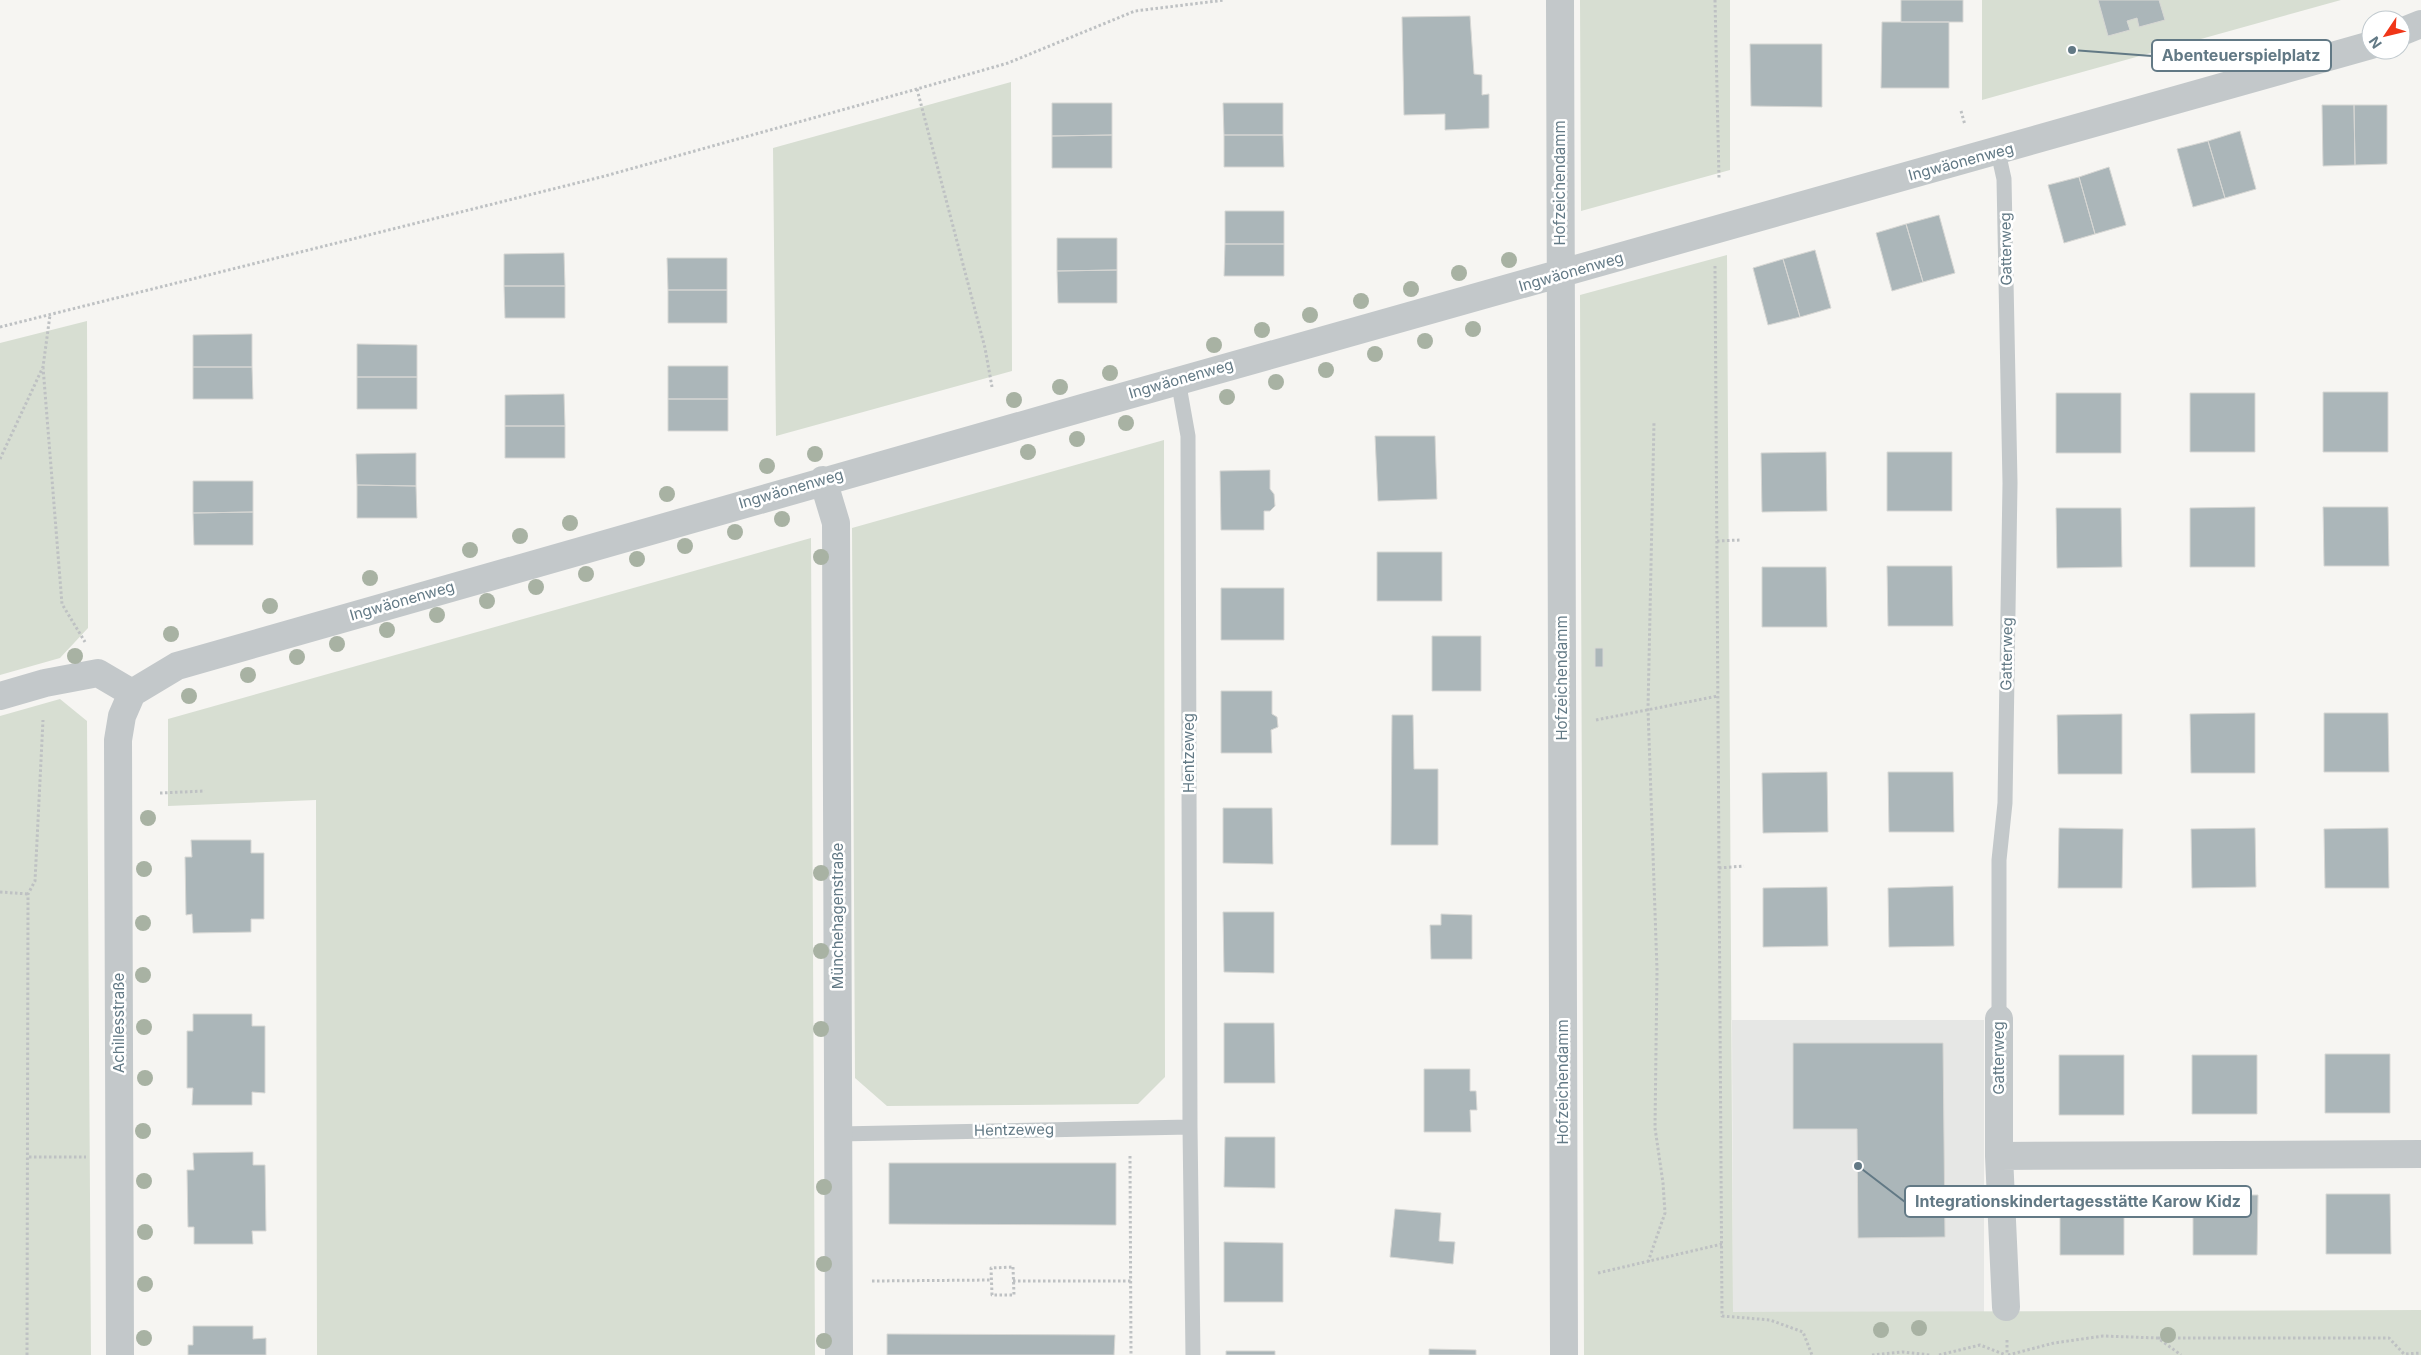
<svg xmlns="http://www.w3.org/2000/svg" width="2421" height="1355" viewBox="0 0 2421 1355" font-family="Inter,sans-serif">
  <rect width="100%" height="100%" fill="#f6f5f2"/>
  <path fill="#e6e7e5" d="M1732,1020H1984V1312H1733Z"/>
  <path fill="#d7ded2" d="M1580,0H1730V170L1581,211Z
    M1982,0H2341L1982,100Z
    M1011,82L1012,371L776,436L773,148Z
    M1727,255L1733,1312L2421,1310V1355H1584L1580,295Z
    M87,321L88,628L60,658L0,675V343Z
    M1164,440L1165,1077L1138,1104L887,1106L855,1078L852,528Z
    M811,538L815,1355H317L316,800L168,806V719Z
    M60,699L87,721L91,1355H0V716Z"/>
  <path fill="#abb6b9" stroke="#d7d7d4" d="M1901,0H1963V22H1901Z
    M2098,0H2159L2165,20L2139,27L2137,18L2127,21L2130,30L2108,36Z
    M1470,16L1474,74L1482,75V95L1489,94V128L1445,130V114L1404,115L1402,17Z
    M1882,22H1949V88H1881Z
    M1750,44H1822V107L1751,106Z
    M1052,103H1112V135L1052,136Z
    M1223,103H1283V135H1224Z
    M2322,105H2354L2355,165L2323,166Z
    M2354,105H2387V164L2355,165Z
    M2240,131L2256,189L2225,198L2208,141Z
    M1112,135V168H1052V136Z
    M1224,135H1283L1284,167H1224Z
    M2208,141L2225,198L2193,207L2177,149Z
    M2109,167L2126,225L2095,234L2079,177Z
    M2079,177L2095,234L2064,243L2048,185Z
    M1225,211H1284V244H1225Z
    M1939,215L1955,273L1923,282L1906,224Z
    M1906,224L1923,282L1892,291L1876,233Z
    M1057,238H1117V270L1057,271Z
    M1225,244H1284V276H1224Z
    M1815,250L1831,308L1800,317L1783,259Z
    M564,253L565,286H504V254Z
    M667,258H727V290H668Z
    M1783,259L1800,317L1768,325L1753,268Z
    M1117,270V303H1058L1057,271Z
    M504,286H565V318H505Z
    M668,290H727V323H668Z
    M252,334V367H193V335Z
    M357,344L417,345V377H357Z
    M668,366H728V399H668Z
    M193,367H252L253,399H193Z
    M357,377H417V409H357Z
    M2323,392H2388V452H2323Z
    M2056,393H2121V453H2056Z
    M2190,393H2255V452H2190Z
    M564,394L565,426H505V395Z
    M668,399H728V431H668Z
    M505,426H565V458H505Z
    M1375,436H1435L1437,499L1378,501Z
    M1826,452L1827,511L1762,512L1761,453Z
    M1887,452H1952V511H1887Z
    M416,453V486L357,485L356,454Z
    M1270,470V489L1274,494L1275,506L1270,511H1264V530H1221L1220,471Z
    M193,481H253V512L193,513Z
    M357,485L416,486L417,518H357Z
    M2255,507V567H2190V508Z
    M2323,507H2388L2389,566H2324Z
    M2056,508H2121L2122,567L2057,568Z
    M253,512V545H194L193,513Z
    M1377,552H1442V601H1377Z
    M1887,566H1952L1953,626H1888Z
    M1762,567H1826L1827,627H1762Z
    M1221,588H1284V640H1221Z
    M1432,636H1481V691H1432Z
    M1595,648H1603V667H1595Z
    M1221,691H1272V714L1277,717L1278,727L1271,730L1272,753H1221Z
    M2255,713V773H2191L2190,714Z
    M2324,713H2388L2389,772H2324Z
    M2122,714V774H2058L2057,715Z
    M1392,715H1413L1414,769H1438V845H1391Z
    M1827,772L1828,832L1763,833L1762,773Z
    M1888,772H1953L1954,832H1889Z
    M1223,808H1272L1273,864L1223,863Z
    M2059,828L2123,829L2122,888H2058Z
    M2255,828L2256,887L2192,888L2191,829Z
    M2388,828L2389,888H2325L2324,829Z
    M191,840H251V853H264V919H251V932L193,933L192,914L186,915L185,857H192Z
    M1953,886L1954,946L1889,947L1888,888Z
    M1827,887L1828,946L1763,947V888Z
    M1223,912H1274V973L1224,972Z
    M1441,914L1472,915V959H1431L1430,925H1441Z
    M193,1014H252V1026H265V1093L252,1092V1105H192L193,1088H187V1031H193Z
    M1224,1023H1274L1275,1083H1224Z
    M1793,1043H1943L1945,1237L1858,1238L1857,1129H1793Z
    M2325,1054H2390V1113H2325Z
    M2059,1055H2124V1115H2059Z
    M2192,1055H2257V1114H2192Z
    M1424,1069H1470V1091H1476L1477,1110H1470L1471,1132H1424Z
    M1225,1137H1275V1188L1224,1187Z
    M253,1152V1165H265L266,1231H252L253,1244H194V1227H188L187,1170H194L193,1153Z
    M889,1163H1116V1225L889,1224Z
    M2326,1194H2390L2391,1254H2326Z
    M2193,1195H2258L2257,1255H2193Z
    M2060,1196H2124V1255H2060Z
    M1395,1209L1441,1213L1439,1241L1455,1242L1453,1264L1390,1257Z
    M1224,1242L1283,1243V1302H1224Z
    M193,1326H253V1339L266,1338V1355H188V1345H193Z
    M887,1334L1115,1335L1114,1355H887Z
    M1429,1349L1476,1350V1355H1429Z
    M1226,1351H1275V1355H1226Z"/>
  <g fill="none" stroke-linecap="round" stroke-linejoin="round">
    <path stroke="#bec1c3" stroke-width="3" stroke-dasharray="2.5 2.5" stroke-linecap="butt" d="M1715,0L1719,178
      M917,89L985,348L992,387
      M1961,111L1965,125
      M1715,266L1722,1316L1770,1320L1803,1332L1812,1355
      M0,327L605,176L917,89L1008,63L1135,11L1225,0
      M43,367L62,604L85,642
      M0,459L43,367L50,315
      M1717,541L1740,540
      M1596,720L1718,696
      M160,793L205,791
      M1719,868L1744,866
      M0,892L28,894
      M1130,1156L1131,1355
      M29,1157H86
      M1648,1262L1665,1213L1663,1183L1655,1128L1657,970L1648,709L1654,422
      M1013,1267L1014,1295H992L991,1268Z
      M1598,1273L1722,1244
      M872,1281L992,1280
      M1013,1281H1131
      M2158,1338H2389L2404,1354L2421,1353
      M2007,1340V1355
      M27,1355L28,894L35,881L43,720
      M1872,1355L1903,1352L1930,1355
      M1939,1355L1980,1345L2006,1355
      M2008,1355L2054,1343L2103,1336L2158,1338L2181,1355"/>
    <path stroke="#c3c8ca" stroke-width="15" d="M1998,152L2004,179L2010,483L2005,803L1999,860V1019
      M1178,380L1188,436L1190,1127L1193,1355
      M838,1134L1190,1127"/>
    <path stroke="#c3c8ca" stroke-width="28" d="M1560,0L1564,1355
      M2401,32L2421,24
      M823,480L836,523L839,1355
      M132,693L177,666C907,454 1640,254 2371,45
      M0,696L45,683L98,673L132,693
      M1999,1019V1156L2006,1307
      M1999,1156L2421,1154
      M120,1355L118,740L122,716L132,693"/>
  </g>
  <g fill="#a8b2a3">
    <circle cx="1509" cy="260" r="8"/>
    <circle cx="1459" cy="273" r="8"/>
    <circle cx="1411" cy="289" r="8"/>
    <circle cx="1361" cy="301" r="8"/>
    <circle cx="1310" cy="315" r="8"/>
    <circle cx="1473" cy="329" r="8"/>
    <circle cx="1262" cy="330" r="8"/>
    <circle cx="1425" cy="341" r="8"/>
    <circle cx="1214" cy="345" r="8"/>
    <circle cx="1375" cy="354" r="8"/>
    <circle cx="1326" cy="370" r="8"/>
    <circle cx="1110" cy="373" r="8"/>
    <circle cx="1276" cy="382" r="8"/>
    <circle cx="1060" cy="387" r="8"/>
    <circle cx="1227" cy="397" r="8"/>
    <circle cx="1014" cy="400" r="8"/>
    <circle cx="1126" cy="423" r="8"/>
    <circle cx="1077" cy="439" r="8"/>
    <circle cx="1028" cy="452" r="8"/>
    <circle cx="815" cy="454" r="8"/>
    <circle cx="767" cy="466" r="8"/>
    <circle cx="667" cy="494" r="8"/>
    <circle cx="782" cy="519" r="8"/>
    <circle cx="570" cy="523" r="8"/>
    <circle cx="735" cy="532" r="8"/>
    <circle cx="520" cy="536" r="8"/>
    <circle cx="685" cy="546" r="8"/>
    <circle cx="470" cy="550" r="8"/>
    <circle cx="821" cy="557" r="8"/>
    <circle cx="637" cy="559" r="8"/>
    <circle cx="586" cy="574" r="8"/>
    <circle cx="370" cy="578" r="8"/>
    <circle cx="536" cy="587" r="8"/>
    <circle cx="487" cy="601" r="8"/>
    <circle cx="270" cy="606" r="8"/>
    <circle cx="437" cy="615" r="8"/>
    <circle cx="387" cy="630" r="8"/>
    <circle cx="171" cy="634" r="8"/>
    <circle cx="337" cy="644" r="8"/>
    <circle cx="75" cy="656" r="8"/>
    <circle cx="297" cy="657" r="8"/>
    <circle cx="248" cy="675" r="8"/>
    <circle cx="189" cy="696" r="8"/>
    <circle cx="148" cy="818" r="8"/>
    <circle cx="144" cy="869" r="8"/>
    <circle cx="821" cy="873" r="8"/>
    <circle cx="143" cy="923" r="8"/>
    <circle cx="821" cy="951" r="8"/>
    <circle cx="143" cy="975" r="8"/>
    <circle cx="144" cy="1027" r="8"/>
    <circle cx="821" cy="1029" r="8"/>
    <circle cx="145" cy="1078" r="8"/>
    <circle cx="143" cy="1131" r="8"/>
    <circle cx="144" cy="1181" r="8"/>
    <circle cx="824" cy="1187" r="8"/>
    <circle cx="145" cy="1232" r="8"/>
    <circle cx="824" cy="1264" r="8"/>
    <circle cx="145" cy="1284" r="8"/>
    <circle cx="1919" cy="1328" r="8"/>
    <circle cx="1881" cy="1330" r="8"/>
    <circle cx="2168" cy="1335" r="8"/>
    <circle cx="144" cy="1338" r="8"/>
    <circle cx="824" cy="1341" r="8"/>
  </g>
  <g text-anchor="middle" stroke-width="5" stroke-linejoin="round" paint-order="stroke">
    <g font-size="15" fill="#627985" stroke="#fff">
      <text transform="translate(1961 162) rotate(-15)" y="5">Ingwäonenweg</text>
      <text transform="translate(1560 183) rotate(-90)" y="5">Hofzeichendamm</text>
      <text transform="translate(2006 249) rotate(-91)" y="5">Gatterweg</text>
      <text transform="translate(1571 272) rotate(-16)" y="5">Ingwäonenweg</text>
      <text transform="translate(1181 379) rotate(-16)" y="5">Ingwäonenweg</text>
      <text transform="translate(791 489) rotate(-16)" y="5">Ingwäonenweg</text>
      <text transform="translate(402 601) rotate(-16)" y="5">Ingwäonenweg</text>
      <text transform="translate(2007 654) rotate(-89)" y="5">Gatterweg</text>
      <text transform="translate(1562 678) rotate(-90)" y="5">Hofzeichendamm</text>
      <text transform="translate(1189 753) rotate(-90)" y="5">Hentzeweg</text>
      <text transform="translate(838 916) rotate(-90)" y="5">Münchehagenstraße</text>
      <text transform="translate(119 1023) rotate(-90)" y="5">Achillesstraße</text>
      <text transform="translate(1999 1058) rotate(-90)" y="5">Gatterweg</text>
      <text transform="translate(1563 1082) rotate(-90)" y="5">Hofzeichendamm</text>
      <text transform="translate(1014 1130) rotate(-1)" y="5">Hentzeweg</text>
    </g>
  </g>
  <path fill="none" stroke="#627985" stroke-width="2" d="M2072 50L2152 56M1858 1166L1905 1202"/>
  <g fill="#627985" stroke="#fff" stroke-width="2">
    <circle cx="2072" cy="50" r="5"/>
    <circle cx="1858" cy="1166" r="5"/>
  </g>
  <g fill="#fff" stroke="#627985" stroke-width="2">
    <rect x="2152" y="40" width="179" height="31" rx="5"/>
    <rect x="1905" y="1186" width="346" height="31" rx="5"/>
  </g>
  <g font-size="16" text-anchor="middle" font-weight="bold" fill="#627985">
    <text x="2241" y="61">Abenteuerspielplatz</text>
    <text x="2078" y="1207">Integrationskindertagesstätte Karow Kidz</text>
  </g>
  <g transform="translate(2386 35) rotate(235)"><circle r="24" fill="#ffffff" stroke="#c0c9ce"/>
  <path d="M0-4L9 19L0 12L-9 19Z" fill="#f03618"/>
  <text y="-8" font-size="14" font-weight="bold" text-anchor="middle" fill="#627985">N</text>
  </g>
</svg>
